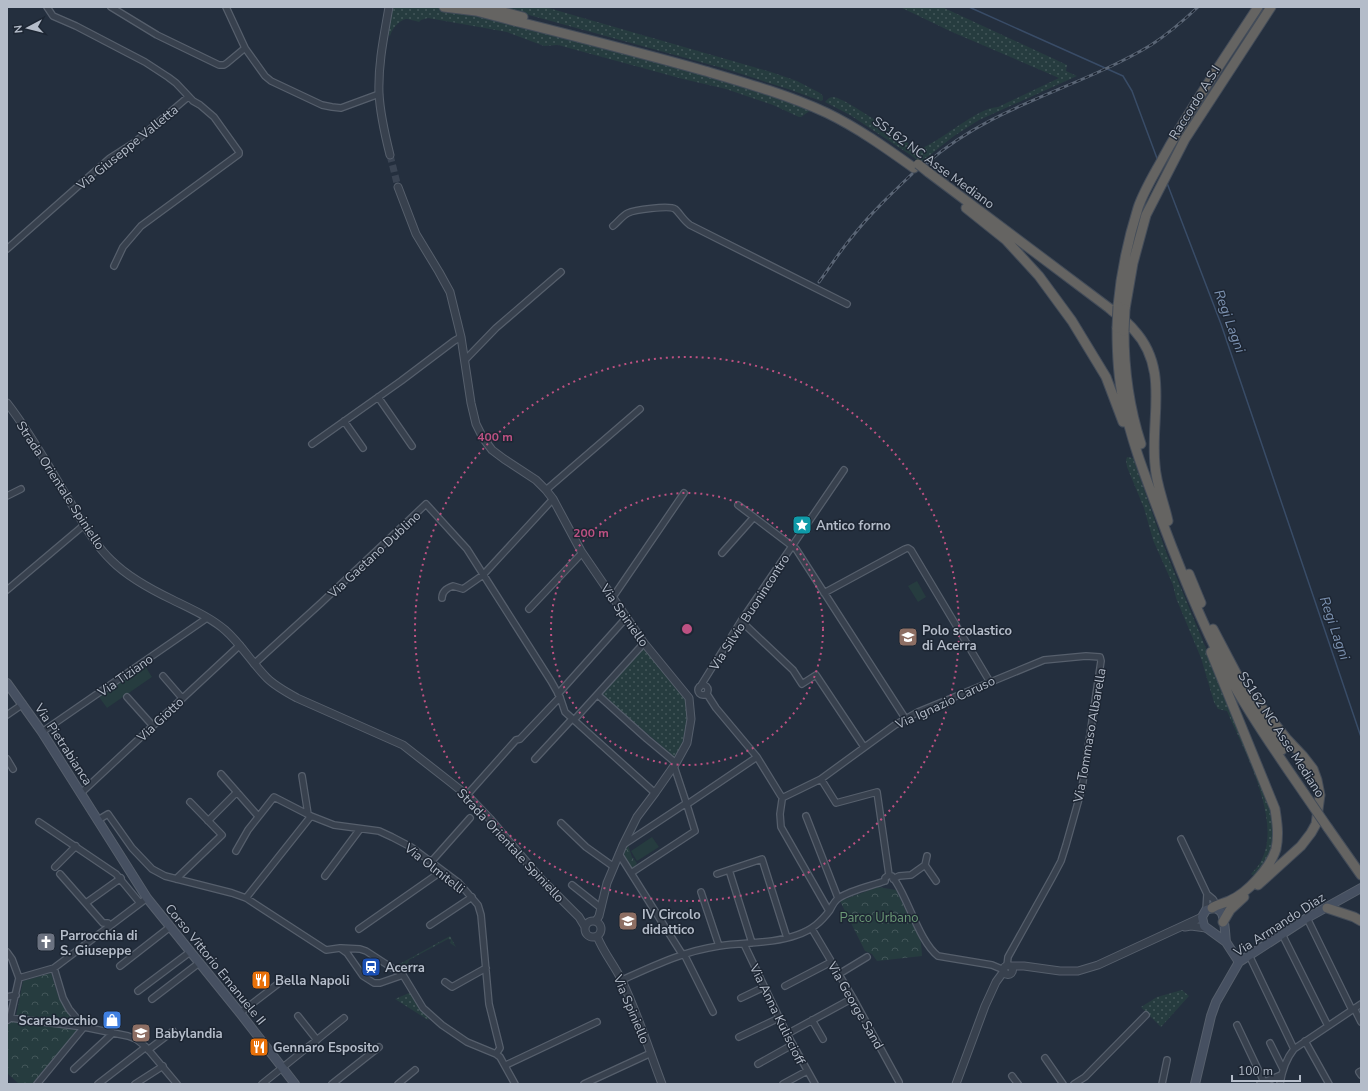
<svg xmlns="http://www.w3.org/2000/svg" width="1368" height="1091" viewBox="0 0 1368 1091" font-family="'Nunito Sans',sans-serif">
  <defs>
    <pattern id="grass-dots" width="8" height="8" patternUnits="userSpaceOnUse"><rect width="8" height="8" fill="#263c3f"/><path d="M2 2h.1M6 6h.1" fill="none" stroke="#435659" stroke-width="1.8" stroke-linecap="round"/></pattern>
    <pattern id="forest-crowns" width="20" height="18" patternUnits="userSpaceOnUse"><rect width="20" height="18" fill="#263c3f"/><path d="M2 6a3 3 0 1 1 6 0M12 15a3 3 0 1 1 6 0" fill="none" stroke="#435659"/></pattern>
  </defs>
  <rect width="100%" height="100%" fill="#242f3e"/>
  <path fill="url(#grass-dots)" d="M392,7H435L495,19L749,87L811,110L801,117H799L773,105L726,89L683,79L558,45L544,46L507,32L428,18L421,20L419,22C415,21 409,19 406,19C398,21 392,29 390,36L388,34Z
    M500,7H545L771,72L797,81L820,93L823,96V100L821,101L791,90L726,69Z
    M900,7H942L1067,65L1066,71L1077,76L979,120L954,136L920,163L912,156L850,115L825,102C827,100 829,97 833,97C845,97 905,141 918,150C940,142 978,107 998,107L1059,78L952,32Z
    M1127,457L1133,458L1166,552L1222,687L1275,822L1271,855L1255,877L1251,874C1255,869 1260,865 1262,859C1282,819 1243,749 1227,711L1218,709L1214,702L1201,658L1176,598L1173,585L1153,540L1144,508L1127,467L1126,460Z
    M643,648L686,697L687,722L682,744L676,758L602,695Z
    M450,936L456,947L450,943L451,940L448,939L409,960L408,963L399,968L396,966Z
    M1182,990L1189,996L1161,1027L1141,1007L1157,997Z
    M409,993L411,994L420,1008L429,1018L428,1020L395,999Z"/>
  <path fill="url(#forest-crowns)" d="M628,845L632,857L637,863L632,871L621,854L625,846Z
    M878,887L896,890L921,942L922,956L877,961L872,954L865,951L840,901Z
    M51,973L59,999L74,1021L16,1016L23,981Z
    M10,1021L78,1029L32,1084H19L7,1073V1025Z"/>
  <path fill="#263c3f" d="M917,581L926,597L918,602L908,586Z
    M145,666L152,677L107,708L99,697Z
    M652,837L659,847L637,861L631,851Z"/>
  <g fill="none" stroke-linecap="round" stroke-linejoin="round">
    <path stroke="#394c67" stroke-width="1.5" d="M969,7L1123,76L1132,91L1158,161
      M1167,183L1221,324L1361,737"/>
    <path stroke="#3a4453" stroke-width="7" stroke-dasharray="7 3.5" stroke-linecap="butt" d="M390,155L398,187"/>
    <g stroke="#565f6c" stroke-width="8">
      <path id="minor" d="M47,7L53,16L76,26L145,62L168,77L176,83L193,101L200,105L214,117L239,152V154L141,226L123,247L114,266
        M111,7L157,35L219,65H224L227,63L245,48L265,76L271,81L322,105L332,107L341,108L379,94
        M226,7L245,48
        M613,226C618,222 622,216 628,213C634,210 669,205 675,209C679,212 683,220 690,225L847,304
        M7,249L110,158L135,142L188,97
        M465,360L496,328L561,272
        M378,397L412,446
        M344,421L363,448
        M312,444L401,381L454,341L461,337
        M546,490L640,409
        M7,496L21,489
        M738,505L796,549L905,718
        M722,553L754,517
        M7,590L84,525
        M824,593L905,549L908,548L911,550L990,682
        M613,597L684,493
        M442,598C442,591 447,588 453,586L463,589L483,575L553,499
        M529,609L582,553
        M741,621L793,670L802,684L816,675L864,747
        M254,664L321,603L426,504L467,549L551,681L560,697L565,712L655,793
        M163,676L182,698
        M698 690a5 5 0 1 1 10 0a5 5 0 1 1-10 0Z
        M700,687L741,621L844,470
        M558,694L626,618
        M707,694L716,708L757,757L781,796
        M598,695L647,739L676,763
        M127,697L153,726
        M7,715L23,704
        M574,720L644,643
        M42,732L207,618
        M7,759L13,769
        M535,759L572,719
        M674,766L686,802
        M221,774L258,816
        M302,776L308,814
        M821,779L836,803L877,792L889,875
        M81,793L171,709L240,645
        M467,795L516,740L520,739L560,697
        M784,797L821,779L895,725L918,712L1044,660L1086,656L1100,657L1101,661L1082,788L1066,845L1061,861L1052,878L1008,957L1007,966
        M782,800L780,814L781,827L829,911
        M689,803L757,757
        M806,816L838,898
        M98,820L108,814L132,848L152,869L165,876L232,893L246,898L326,950L340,948L347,953L363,976L374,983H380L403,975
        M208,821L237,792
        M39,822L116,874L140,903
        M561,823L586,847L614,867
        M1181,839L1207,894L1206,910
        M623,845L685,804
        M236,851L248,830L274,797L311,816L334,825L379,831L392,837L411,847L459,883L478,905L481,915L489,1004L500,1048L496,1054
        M619,854L682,954
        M431,862L470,818
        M925,865L927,856
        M55,867L76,846
        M631,873L695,831L687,805
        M60,874L103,923H108L110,926
        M717,874L729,870
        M325,876L360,829
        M176,879L222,835L190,802
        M893,879L899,876L911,875L925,865L936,881
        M885,881V878L889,875L892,876L896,882C909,902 920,942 938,956L992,965L1004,970
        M572,885L601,908
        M701,892L719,946
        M1207,894L1213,899L1218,907
        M246,898L311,816
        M86,903L121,878
        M1307,918L1352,1010
        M430,925L472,897
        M359,929L442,871
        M812,929L853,998L899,1082
        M1282,934L1328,1026
        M752,943L729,870L762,859L787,938
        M744,944L787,1034L815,1084
        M341,948L360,949L366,951L403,975L423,1008L442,1025L467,1042L496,1054L500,1057L515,1084
        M7,952L12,959L19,978
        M684,954L713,1012
        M1249,955L1294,1049
        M120,966L170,927
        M54,968L63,998L69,1009L84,1027
        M839,974L867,957
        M19,978L54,968L147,898
        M622,980C653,966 684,951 719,946C745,942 772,944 797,935C812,930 821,922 830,910C832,906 835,900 839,898C851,890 871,886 885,881
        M445,982L452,987L486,968
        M785,986L831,962
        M138,991L190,952
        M7,997L16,995
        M741,998L764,987
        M152,999L199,963
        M1354,1008L1361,1022
        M240,1013L283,980
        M298,1016L317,1040
        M10,1018L84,1027L128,1036L136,1039L146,1047L177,1084
        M8,1020L10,1018L19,978
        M812,1020L823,1039
        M1237,1025L1264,1082
        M787,1034L853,998
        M739,1037L779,1018
        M1305,1041L1329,1084
        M1270,1043L1283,1069
        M148,1050L173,1031
        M1045,1058L1063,1084
        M758,1064L792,1045
        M506,1065L597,1022
        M74,1069L113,1033
        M1361,1071L1359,1072L1361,1075
        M1012,1076L1018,1084
        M37,1084L84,1027
        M98,1084L146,1047
        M135,1084L163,1066
        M262,1084L344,1018
        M332,1084L379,1047
        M398,1084L415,1070
        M584,1084L651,1053
        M783,1084L807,1071
        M1074,1084L1085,1077L1146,1015
        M1162,1084L1167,1060
        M1260,1084L1281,1075
        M1280,1084C1282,1071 1286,1059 1294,1049L1361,1004"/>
    </g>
    <g stroke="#565f6c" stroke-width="9">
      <path id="tertiary" d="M389,7C384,36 378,64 379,93C380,114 385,135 390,155
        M398,187L416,234L439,272L450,292L461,337L471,403L476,424L483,438L492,450L504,459L536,480L546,490L553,499L581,551L644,643L689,698L691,719L687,743L676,763L655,793L637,817L623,845L607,883L599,916L596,921
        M7,403C32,435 51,471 72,505C84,524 95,545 112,561C129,578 152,590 173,600C191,609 210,617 225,630C241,644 252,663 267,678C275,686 286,692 297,698L403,745L449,781L469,797L490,819L540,878L579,917L585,927
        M585 929a8 8 0 1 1 16 0a8 8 0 1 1-16 0Z
        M1185,927L1191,926L1206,928
        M597,936C603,952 615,966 622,981C638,1014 649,1050 662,1084
        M1003.5 970a4.5 4.5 0 1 1 9 0a4.5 4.5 0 1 1-9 0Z
        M1010,966H1024L1060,971H1078L1098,965L1202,917
        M956,1084L985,1006L996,982L1004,971"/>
    </g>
    <g stroke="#565f6c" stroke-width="10">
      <path id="secondary" d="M7,683L42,732L147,898L240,1013L295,1084
        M1226,942C1225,935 1225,917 1221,912C1219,909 1215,908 1212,908L1206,910L1202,917L1204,926L1226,942L1239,962
        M1195,1084L1211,1016L1216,1002L1239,962L1307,918L1361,888"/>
    </g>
    <g stroke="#434c59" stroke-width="11">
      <path id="trunk" d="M444,7L476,11L503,18C570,35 638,52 705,71C746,83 788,95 827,113C858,128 886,148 914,168
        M487,8L523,17
        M928,172L1109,308C1117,315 1127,321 1134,330C1170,369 1150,418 1155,465C1156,484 1164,502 1168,521
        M966,208L1006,240L1039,276L1072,321L1106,377L1123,422
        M1118,306C1121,273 1128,240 1138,208C1144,190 1155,173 1164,156C1192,105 1226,56 1258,7
        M1125,309L1133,263L1146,215L1185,139L1271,7
        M1117,328C1117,352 1118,376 1123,400C1131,441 1147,481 1162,521C1183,577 1206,634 1235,687C1256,724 1280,758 1304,793
        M1124,331C1124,369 1129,407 1141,444
        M1189,574L1201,603
        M1213,629L1243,686L1282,750
        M1211,652L1275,809C1277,822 1279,835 1276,849C1270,868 1248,893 1229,901C1223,904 1217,904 1212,908
        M1328,828L1361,875
        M1258,885L1301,846L1311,833L1316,824L1320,795L1317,780L1313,769L1303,756L1286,738L1259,704
        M1327,908L1354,917L1361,921
        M1223,922L1230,910L1244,897"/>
    </g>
    <use href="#minor" stroke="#38414e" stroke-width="5.5"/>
    <use href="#tertiary" stroke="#38414e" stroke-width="7"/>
    <use href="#secondary" stroke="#465061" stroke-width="8"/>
    <use href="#trunk" stroke="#656462" stroke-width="9"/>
    <g stroke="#5a6575" stroke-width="3">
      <path id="rail" d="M927,163C993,105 1078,89 1151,45C1168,34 1183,21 1198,7
        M819,282C830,267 840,251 852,237C870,214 891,194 912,174"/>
    </g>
    <use href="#rail" stroke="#1d2633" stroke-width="1.5" stroke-dasharray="4.5" stroke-linecap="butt"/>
    <g stroke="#434c59" stroke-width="11" stroke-linecap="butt">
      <path id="trunk-bridge" d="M918,164L928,172
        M1117,328L1118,306
        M1124,331L1125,309
        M1304,793L1328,828"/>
    </g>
    <use href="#trunk-bridge" stroke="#656462" stroke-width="9"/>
  </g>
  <g fill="none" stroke="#bd5182" stroke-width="2" stroke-dasharray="2 4">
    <circle cx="687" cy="629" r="136"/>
    <circle cx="687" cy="629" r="272"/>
  </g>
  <defs>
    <g id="sight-square" transform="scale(1)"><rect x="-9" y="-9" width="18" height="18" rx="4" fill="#0f9aa8" stroke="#1d2633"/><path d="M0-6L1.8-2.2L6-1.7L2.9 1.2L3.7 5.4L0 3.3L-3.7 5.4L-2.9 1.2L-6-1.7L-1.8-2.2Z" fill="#fff"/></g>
    <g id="school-square" transform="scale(1)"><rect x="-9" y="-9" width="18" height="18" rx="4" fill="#8d6e63" stroke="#1d2633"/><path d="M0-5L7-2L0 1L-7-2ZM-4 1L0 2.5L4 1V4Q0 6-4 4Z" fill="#fff"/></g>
    <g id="church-square" transform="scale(1)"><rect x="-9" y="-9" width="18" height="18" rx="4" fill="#6b7280" stroke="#1d2633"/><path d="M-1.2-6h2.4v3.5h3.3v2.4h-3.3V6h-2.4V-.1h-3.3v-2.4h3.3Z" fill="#fff"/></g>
    <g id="station-square" transform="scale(1)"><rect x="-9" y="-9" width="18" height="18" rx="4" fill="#1a4fb4" stroke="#1d2633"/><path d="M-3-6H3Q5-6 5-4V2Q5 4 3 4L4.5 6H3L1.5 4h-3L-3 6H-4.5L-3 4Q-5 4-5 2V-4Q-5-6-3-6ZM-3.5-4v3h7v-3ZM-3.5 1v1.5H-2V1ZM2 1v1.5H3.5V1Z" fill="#fff"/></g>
    <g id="restaurant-square" transform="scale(1)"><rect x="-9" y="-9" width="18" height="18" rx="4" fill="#e8710a" stroke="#1d2633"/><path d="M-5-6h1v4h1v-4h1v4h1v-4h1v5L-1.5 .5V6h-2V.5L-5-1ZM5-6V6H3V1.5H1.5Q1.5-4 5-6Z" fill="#fff"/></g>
    <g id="shop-square" transform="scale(1)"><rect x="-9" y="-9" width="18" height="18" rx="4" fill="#3f7fe0" stroke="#1d2633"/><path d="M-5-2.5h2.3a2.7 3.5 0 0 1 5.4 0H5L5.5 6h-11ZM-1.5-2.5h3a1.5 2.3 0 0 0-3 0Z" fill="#fff"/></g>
  </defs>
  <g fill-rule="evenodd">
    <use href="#sight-square" x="802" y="525"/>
    <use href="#school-square" x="908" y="637"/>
    <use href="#school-square" x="628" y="921"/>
    <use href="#church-square" x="46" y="942"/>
    <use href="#station-square" x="371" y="967"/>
    <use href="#restaurant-square" x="261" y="980"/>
    <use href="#shop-square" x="112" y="1020"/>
    <use href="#school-square" x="141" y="1033"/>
    <use href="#restaurant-square" x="259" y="1047"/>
  </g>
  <g text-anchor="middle" stroke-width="3" stroke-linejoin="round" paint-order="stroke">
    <g font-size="13" fill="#b4bcc9" stroke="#1d2633">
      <text transform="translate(1194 102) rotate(-58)" y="5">Raccordo A.S.I</text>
      <text transform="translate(127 147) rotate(-39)" y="5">Via Giuseppe Valletta</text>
      <text transform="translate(934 162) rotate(36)" y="5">SS162 NC Asse Mediano</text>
      <text transform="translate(61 485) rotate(57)" y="5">Strada Orientale Spiniello</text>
      <text transform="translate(374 554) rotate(-43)" y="5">Via Gaetano Dublino</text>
      <text transform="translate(749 612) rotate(-57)" y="5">Via Silvio Buonincontro</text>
      <text transform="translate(625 615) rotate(55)" y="5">Via Spiniello</text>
      <text transform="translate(125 675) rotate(-35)" y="5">Via Tiziano</text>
      <text transform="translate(945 702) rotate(-25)" y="5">Via Ignazio Caruso</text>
      <text transform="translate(160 719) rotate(-43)" y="5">Via Giotto</text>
      <text transform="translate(1282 734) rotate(57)" y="5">SS162 NC Asse Mediano</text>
      <text transform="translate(1089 735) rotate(-80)" y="5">Via Tommaso Albarella</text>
      <text transform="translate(64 744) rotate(57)" y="5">Via Pietrabianca</text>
      <text transform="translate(511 845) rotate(47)" y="5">Strada Orientale Spiniello</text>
      <text transform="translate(435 868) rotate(38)" y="5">Via Olmitelli</text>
      <text transform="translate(1279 924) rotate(-33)" y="5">Via Armando Diaz</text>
      <text transform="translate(216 964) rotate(51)" y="5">Corso Vittorio Emanuele II</text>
      <text transform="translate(856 1005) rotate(60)" y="5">Via George Sand</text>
      <text transform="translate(632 1009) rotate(67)" y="5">Via Spiniello</text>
      <text transform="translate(778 1014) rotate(64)" y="5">Via Anna Kuliscioff</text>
    </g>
    <g font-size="13" font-weight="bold" fill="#b4bcc9" stroke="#1d2633" text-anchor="start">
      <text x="816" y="530">Antico forno</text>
      <text x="922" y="635">Polo scolastico<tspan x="922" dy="15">di Acerra</tspan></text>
      <text x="642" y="919">IV Circolo<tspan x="642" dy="15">didattico</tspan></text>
      <text x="60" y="940">Parrocchia di<tspan x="60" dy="15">S. Giuseppe</tspan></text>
      <text x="385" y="972">Acerra</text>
      <text x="275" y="985">Bella Napoli</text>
      <text x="98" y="1025" text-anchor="end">Scarabocchio</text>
      <text x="155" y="1038">Babylandia</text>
      <text x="273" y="1052">Gennaro Esposito</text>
    </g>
    <g font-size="13" fill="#6b9a76" stroke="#1d2633">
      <text x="879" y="922">Parco Urbano</text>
    </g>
    <g font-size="14" font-style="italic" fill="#7c92b1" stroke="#1d2633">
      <text transform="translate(1230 321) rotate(70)" y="5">Regi Lagni</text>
      <text transform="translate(1335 628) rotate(71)" y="5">Regi Lagni</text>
    </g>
  </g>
  <circle cx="687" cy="629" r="6" fill="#bd5182" stroke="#1d2633" stroke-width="2"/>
  <g font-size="12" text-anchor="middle" font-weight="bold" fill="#bd5182" stroke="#1d2633" stroke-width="3" stroke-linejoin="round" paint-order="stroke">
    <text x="495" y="441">400 m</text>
    <text x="591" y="537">200 m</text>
  </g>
  <rect width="1368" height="1091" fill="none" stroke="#b4bcc9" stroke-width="16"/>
  <g transform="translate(28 28) rotate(263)" stroke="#1d2633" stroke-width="3" paint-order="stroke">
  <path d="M0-3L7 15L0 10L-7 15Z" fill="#b4bcc9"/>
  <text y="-6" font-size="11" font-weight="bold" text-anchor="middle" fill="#b4bcc9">N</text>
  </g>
  <path d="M1232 1075v6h68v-6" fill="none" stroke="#b4bcc9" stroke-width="2"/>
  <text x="1238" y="1075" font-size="12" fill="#b4bcc9" stroke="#1d2633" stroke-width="3" paint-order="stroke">100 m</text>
</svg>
